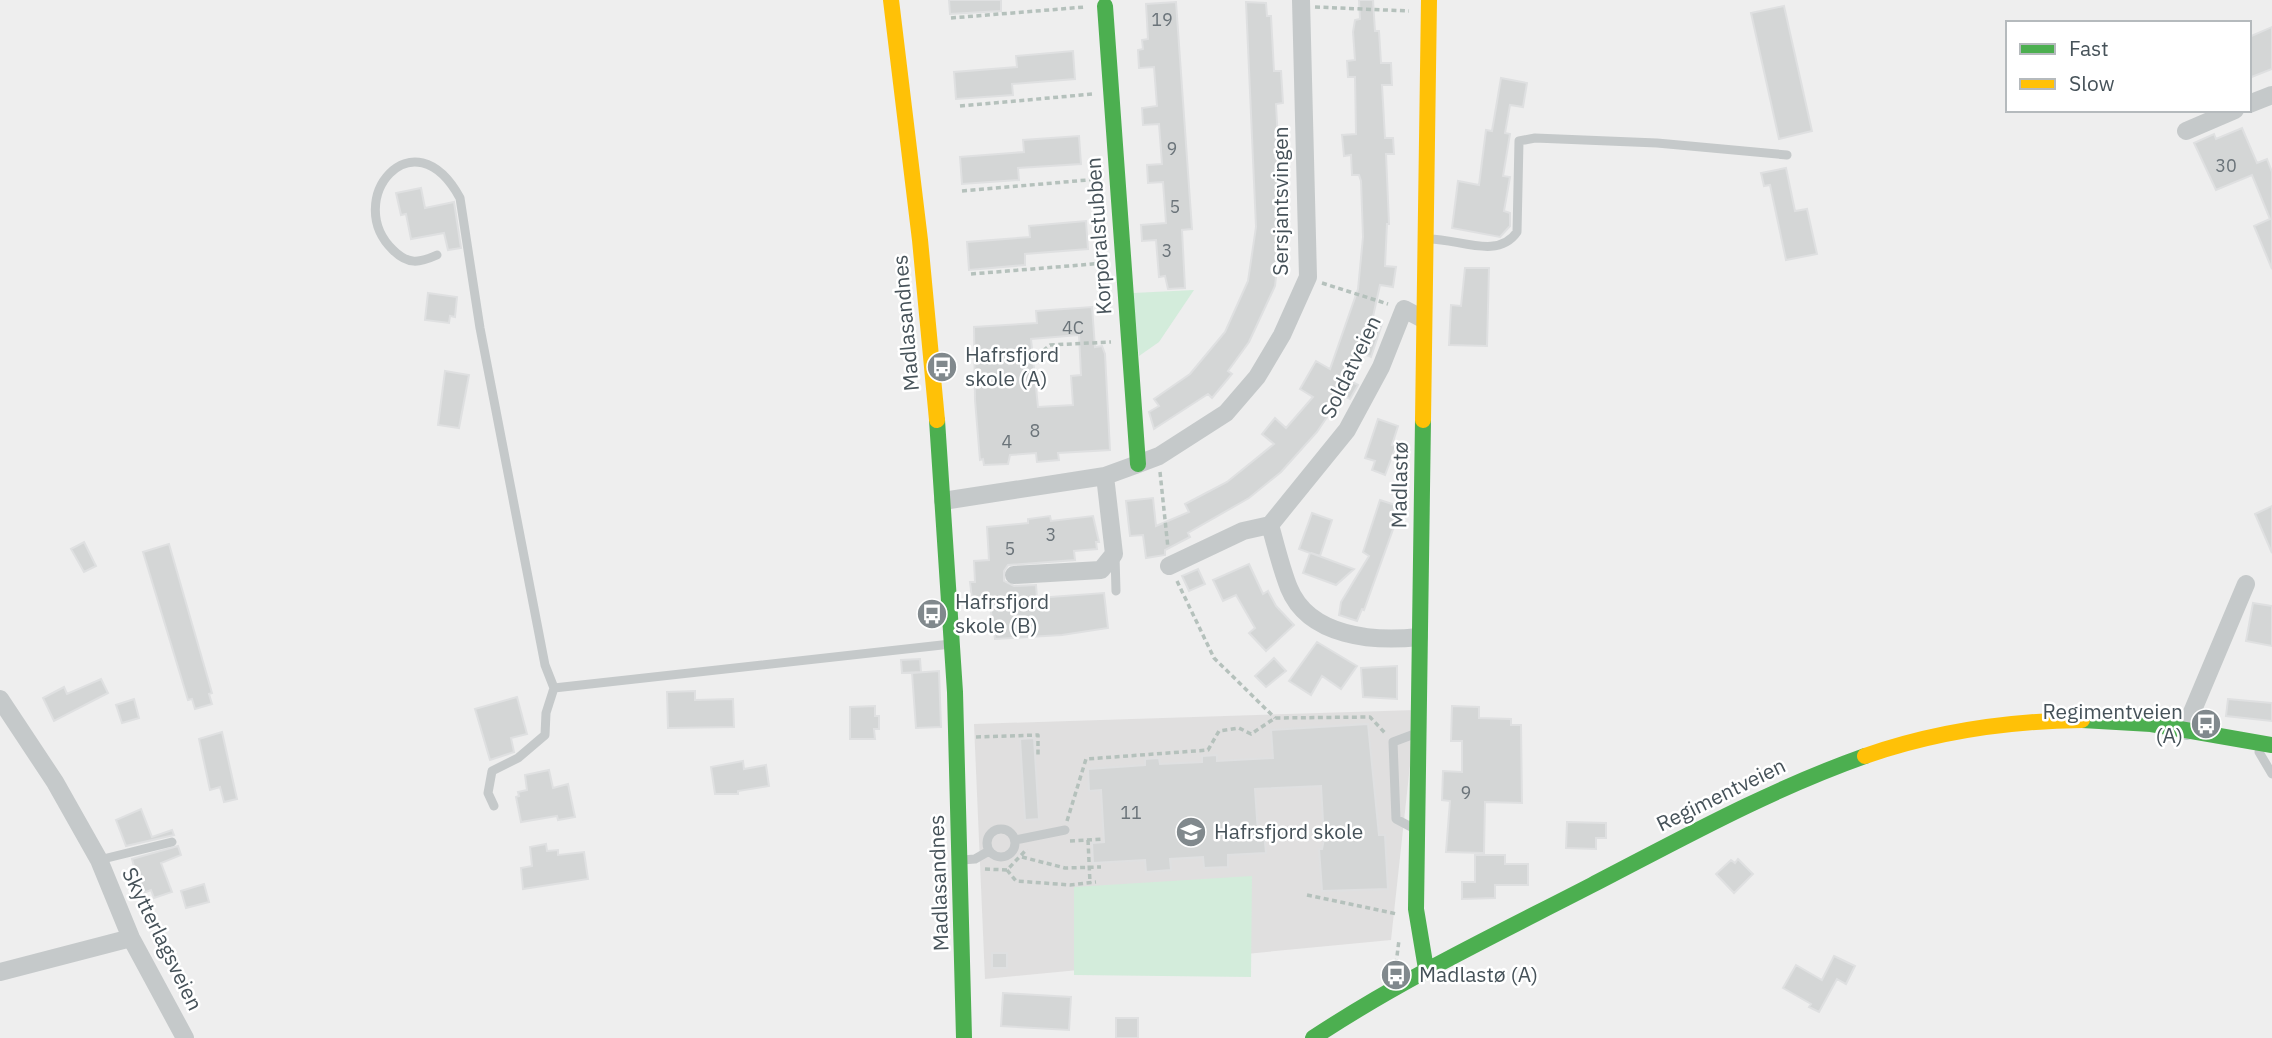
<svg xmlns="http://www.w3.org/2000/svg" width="2272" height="1038" viewBox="0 0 2272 1038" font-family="'IBM Plex Sans',sans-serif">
  <rect width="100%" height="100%" fill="#eee"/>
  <path fill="#e0dfdf" d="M1416,710L1391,940L985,979L974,724Z"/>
  <path fill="#d3ecdb" d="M1194,290L1159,342L1139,356L1133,293Z
    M1252,876L1251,977L1074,975V887Z"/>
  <path fill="#d4d6d6" stroke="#dfe0e1" stroke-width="2" fill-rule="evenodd" d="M949,0H1001V11L950,14Z
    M1359,0H1373L1375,31H1379L1381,63H1391L1392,85H1382L1385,138H1393L1394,154H1386L1389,224H1387L1385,266L1396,267L1393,287L1380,285L1372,321L1382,324L1371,357L1359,352L1347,379L1358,385L1350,399L1342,395L1317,432L1281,472L1249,498L1188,533L1190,537L1165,550V555L1146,558L1143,535L1130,536L1126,501L1153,498L1156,526L1189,512L1185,504L1227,482L1274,444L1262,434L1275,418L1286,428L1313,397L1300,389L1316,361L1330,369L1358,289L1363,237L1361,181L1359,175H1352L1351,155L1344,156L1342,135L1356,134L1355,77H1348L1347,61L1355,60L1353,32L1355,20L1360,19Z
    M1176,2L1192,229L1182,230L1185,288L1168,289L1165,276L1159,277L1156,240L1142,241L1141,225L1166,223L1163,182L1148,183L1147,165L1162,164L1159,124L1143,125L1142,108L1157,106L1154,67L1139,68L1138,50L1143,49L1142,40L1148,39L1146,4Z
    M1246,2L1266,3L1267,16H1271L1274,71H1281L1283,103L1276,104L1282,214L1278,215L1277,242H1280L1275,286L1249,342L1228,371L1232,374L1212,398L1208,394L1154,429L1149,412L1159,406L1154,399L1190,374L1225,332L1248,281L1256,227Z
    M1784,6L1812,131L1779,139L1751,13Z
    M2272,27V69L2249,78V37Z
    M1073,51L1075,79L1012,84L1013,95L956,99L954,72L1017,67L1016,56Z
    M1501,78L1527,83L1523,107L1510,105L1505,133L1510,134L1503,176L1510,177L1504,211L1510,213V226L1500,237L1452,228L1458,181L1479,185L1486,130L1492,131Z
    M2242,128L2257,163L2267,159L2272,172V269L2254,226L2270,219L2252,175L2216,190L2194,143L2214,134L2216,139Z
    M1079,136L1081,164L1018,168L1019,180L962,184L960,157L1024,152L1023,140Z
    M1786,168L1795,211L1807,209L1817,254L1786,260L1770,185L1764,186L1761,173Z
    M421,188L425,208L454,202L461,248L448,250L444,233L411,239L406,214L401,215L396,193Z
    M1086,221L1088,249L1025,254V265L969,270L967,242L1030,237L1029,226Z
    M1465,268H1489L1487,346L1449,345L1451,305L1461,306Z
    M428,293L457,297L455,317L450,316L449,323L425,320Z
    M1092,307L1095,347L1102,346L1105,354L1110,450L1058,453L1059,460L1037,462L1036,453L1010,455L1008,464L984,465L983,459L980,460L975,400L974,327L1037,323L1036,311ZM1079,335L1081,375L1071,376L1073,405L1038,407L1031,339Z
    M445,371L469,375L459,428L438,425Z
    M1378,419L1398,426L1392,445L1396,446L1385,475L1372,470L1375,461L1365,458Z
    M1380,500L1401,507L1364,610L1362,609L1357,621L1339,615L1341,602L1369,556L1363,552Z
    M2272,506V553L2255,514Z
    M1312,513L1332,520L1320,556L1311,553L1354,569L1336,585L1303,573L1310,553L1299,549Z
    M1050,516L1051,521L1093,516L1099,542H1096L1097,549L1074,551L1075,560L1008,565L1004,571V581L1014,586L1036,585L1037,598L1104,593L1108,628L1062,635L995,639L990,605L973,607L970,582H975L974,561L989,560L987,527L1028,523V519Z
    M84,542L96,566L84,572L71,549Z
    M169,544L212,693L209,694L212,704L195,709L192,699L188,700L143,552Z
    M1249,564L1263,594L1268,591L1276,606L1294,625L1266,651L1249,633L1255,628L1236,595L1223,601L1213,580Z
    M1198,569L1205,584L1189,591L1182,576Z
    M2253,603L2272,606V646L2246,641Z
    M1317,642L1357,666L1341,689L1322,676L1311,695L1289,681Z
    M1274,658L1286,671L1266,687L1255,676Z
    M920,659L921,672L902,673L901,660Z
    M1397,666V699L1363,697L1361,668Z
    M939,671L941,727L916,728L912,673Z
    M101,679L108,693L54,721L43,698L64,687L67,694Z
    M695,691V700L733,699L734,727L668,728L667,692Z
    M517,697L527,734L511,738L514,752L490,760L475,709Z
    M134,699L139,718L122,723L116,705Z
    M2228,699L2272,703V721L2226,716Z
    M875,706V716H879V729H874L875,739H850V707Z
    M1452,706L1479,707V718L1511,719V725H1521L1522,803L1485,802L1484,853L1446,852L1450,801L1442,800L1443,771L1462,772V741H1451Z
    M1368,724L1379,835H1385L1388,889L1322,891L1319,849H1322L1324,839L1321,786L1255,789L1258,833L1264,832L1266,853L1228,855V867L1204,868L1203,857L1170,859L1171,870L1146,872L1145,860L1093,863L1092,843L1104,842L1101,790L1089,791L1088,769L1145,765V759L1159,758L1160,764L1202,762V756L1217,755V761L1273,758L1271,730Z
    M222,732L237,799L224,802L220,787L210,790L199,739Z
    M1034,738L1039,819L1025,820L1020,739Z
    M743,761L744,769L766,765L769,786L738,791V794H715L711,767Z
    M549,770L553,788L568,784L575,817L558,820L557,816L521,822L516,797L519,796L518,792L527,790L525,775Z
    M141,809L152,837L172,830L174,835L126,846L116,820Z
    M1567,822L1606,823V838H1596V849L1566,848Z
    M546,844L547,851L558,850V855L584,852L588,879L523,889L521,868L532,866L530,847Z
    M178,846L181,855L161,863L172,892L154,898L151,890L141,894L132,859Z
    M1475,855H1505V864H1528V885H1495V898L1462,899V882H1475Z
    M1738,859L1753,874L1734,893L1716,874L1731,860L1735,863Z
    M204,884L209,902L186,908L181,891Z
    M992,953H1007V968H992Z
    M1834,956L1855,966L1846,984L1837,979L1819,1012L1809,1007L1811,1004L1783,988L1796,965L1822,980Z
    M1003,993L1071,997L1069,1030L1001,1026Z
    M1116,1018H1138V1038H1116Z"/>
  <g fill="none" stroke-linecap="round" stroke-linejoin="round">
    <path stroke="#b5c1bc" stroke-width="3.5" stroke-dasharray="5 3.5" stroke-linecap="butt" d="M1315,7L1409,11
      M951,18L1085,7
      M960,106L1093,94
      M962,191L1099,179
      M971,274L1105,263
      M1322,283L1388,304
      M978,361L1034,358L1050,345L1111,342
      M1160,472L1168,548
      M1177,581L1214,658L1275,718
      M976,737L1038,735V755
      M1067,821L1086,759L1208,750L1219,731L1239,728L1251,734L1275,718L1370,717L1385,733
      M1088,840L1090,883
      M1070,841L1103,839
      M1022,857L1065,868L1101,867
      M985,869L1007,870L1027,849
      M1007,870L1016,881L1070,885L1096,882
      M1307,895L1397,914
      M1396,964L1399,940"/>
    <path stroke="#c5c9ca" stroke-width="9" d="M1426,239C1456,237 1497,261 1517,232L1519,141L1535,138L1657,143L1787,155
      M437,255C419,263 408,265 393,250C342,201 413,112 460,198L480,328L545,665L554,688
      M1115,556L1116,591
      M2261,745L2259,752L2272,774
      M494,806L488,793L492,771L518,758L545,735L546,713L554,688L951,644
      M1413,828L1396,819L1393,742L1417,733
      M987 843a14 14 0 1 1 28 0a14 14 0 1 1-28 0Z
      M1015,840L1065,830
      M99,860L172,842
      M962,860L975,859L989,851"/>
    <path stroke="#c5c9ca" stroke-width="18" d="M2249,104L2272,95
      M2186,131L2235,110
      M943,501L1105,476L1138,464L1159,456L1226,413L1257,377L1282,335L1308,277L1301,0
      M1169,566L1243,531L1270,525
      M1014,575L1101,570L1114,554L1105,476
      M1419,637C1374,642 1309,637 1289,588C1281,568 1276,546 1270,525L1347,430L1381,367L1404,309L1423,319
      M0,699L55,782L99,860L131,938L185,1038
      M2187,731L2190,717L2246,584
      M0,972L131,938"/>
    <path stroke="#4caf50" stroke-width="16" d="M1105,6L1138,464
      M937,420L955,692L964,1038
      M1423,420L1416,909L1426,969
      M2082,720L2151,724L2272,745
      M1313,1038C1402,979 1497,934 1592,885C1681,839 1769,790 1865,756"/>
    <path stroke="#ffc107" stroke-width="16" d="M891,0L920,240L937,420
      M1423,420L1429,0
      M1865,756C1934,732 2009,721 2082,720"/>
  </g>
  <defs>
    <g id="bus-disc" transform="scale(1.575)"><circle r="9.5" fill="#81898d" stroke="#fff"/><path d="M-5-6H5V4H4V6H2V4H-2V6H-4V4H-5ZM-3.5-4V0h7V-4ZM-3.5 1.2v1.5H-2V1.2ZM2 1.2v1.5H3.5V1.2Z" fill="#fff"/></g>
    <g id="school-disc" transform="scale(1.575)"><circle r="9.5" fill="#81898d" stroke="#fff"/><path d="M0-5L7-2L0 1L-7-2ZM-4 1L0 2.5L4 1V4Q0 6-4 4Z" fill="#fff"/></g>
  </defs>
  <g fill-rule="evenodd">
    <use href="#bus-disc" x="942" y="367"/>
    <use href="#bus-disc" x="932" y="614"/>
    <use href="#bus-disc" x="2206" y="724"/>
    <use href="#school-disc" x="1191" y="832"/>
    <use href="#bus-disc" x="1396" y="975"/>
  </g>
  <g text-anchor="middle" stroke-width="5" stroke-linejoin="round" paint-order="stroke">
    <g font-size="18" fill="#6b747a">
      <text x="1162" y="26">19</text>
      <text x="1172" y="155">9</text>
      <text x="2226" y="172">30</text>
      <text x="1175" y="213">5</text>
      <text x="1167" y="257">3</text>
      <text x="1073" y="334">4C</text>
      <text x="1035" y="437">8</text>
      <text x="1007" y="448">4</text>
      <text x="1051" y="541">3</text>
      <text x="1010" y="555">5</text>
      <text x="1466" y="799">9</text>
      <text x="1131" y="819">11</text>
    </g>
    <g font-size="21" fill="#465259" stroke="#fff">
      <text transform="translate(1281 201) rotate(-90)" y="7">Sersjantsvingen</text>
      <text transform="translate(1099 236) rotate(-94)" y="7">Korporalstubben</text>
      <text transform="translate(906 323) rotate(-95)" y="7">Madlasandnes</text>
      <text transform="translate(1351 367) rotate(-64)" y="7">Soldatveien</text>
      <text transform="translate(1400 485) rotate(-89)" y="7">Madlastø</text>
      <text transform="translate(1721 795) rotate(-26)" y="7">Regimentveien</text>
      <text transform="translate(939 883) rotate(-92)" y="7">Madlasandnes</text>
      <text transform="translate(162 939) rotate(64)" y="7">Skytterlagsveien</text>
    </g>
    <g font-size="21" fill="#465259" stroke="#fff" text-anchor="start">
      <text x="965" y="362">Hafrsfjord<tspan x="965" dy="24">skole (A)</tspan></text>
      <text x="955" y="609">Hafrsfjord<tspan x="955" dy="24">skole (B)</tspan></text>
      <text x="2183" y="719" text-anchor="end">Regimentveien<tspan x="2183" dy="24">(A)</tspan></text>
      <text x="1214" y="839">Hafrsfjord skole</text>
      <text x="1419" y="982">Madlastø (A)</text>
    </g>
  </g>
  <rect x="2006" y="21" width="245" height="91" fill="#ffffff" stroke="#b5babd" stroke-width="2"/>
  <rect x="2020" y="44" width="35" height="10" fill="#4caf50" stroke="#b5babd" stroke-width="2"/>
  <text x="2069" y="56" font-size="21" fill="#465259">Fast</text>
  <rect x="2020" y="79" width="35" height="10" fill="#ffc107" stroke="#b5babd" stroke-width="2"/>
  <text x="2069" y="91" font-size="21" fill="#465259">Slow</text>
</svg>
